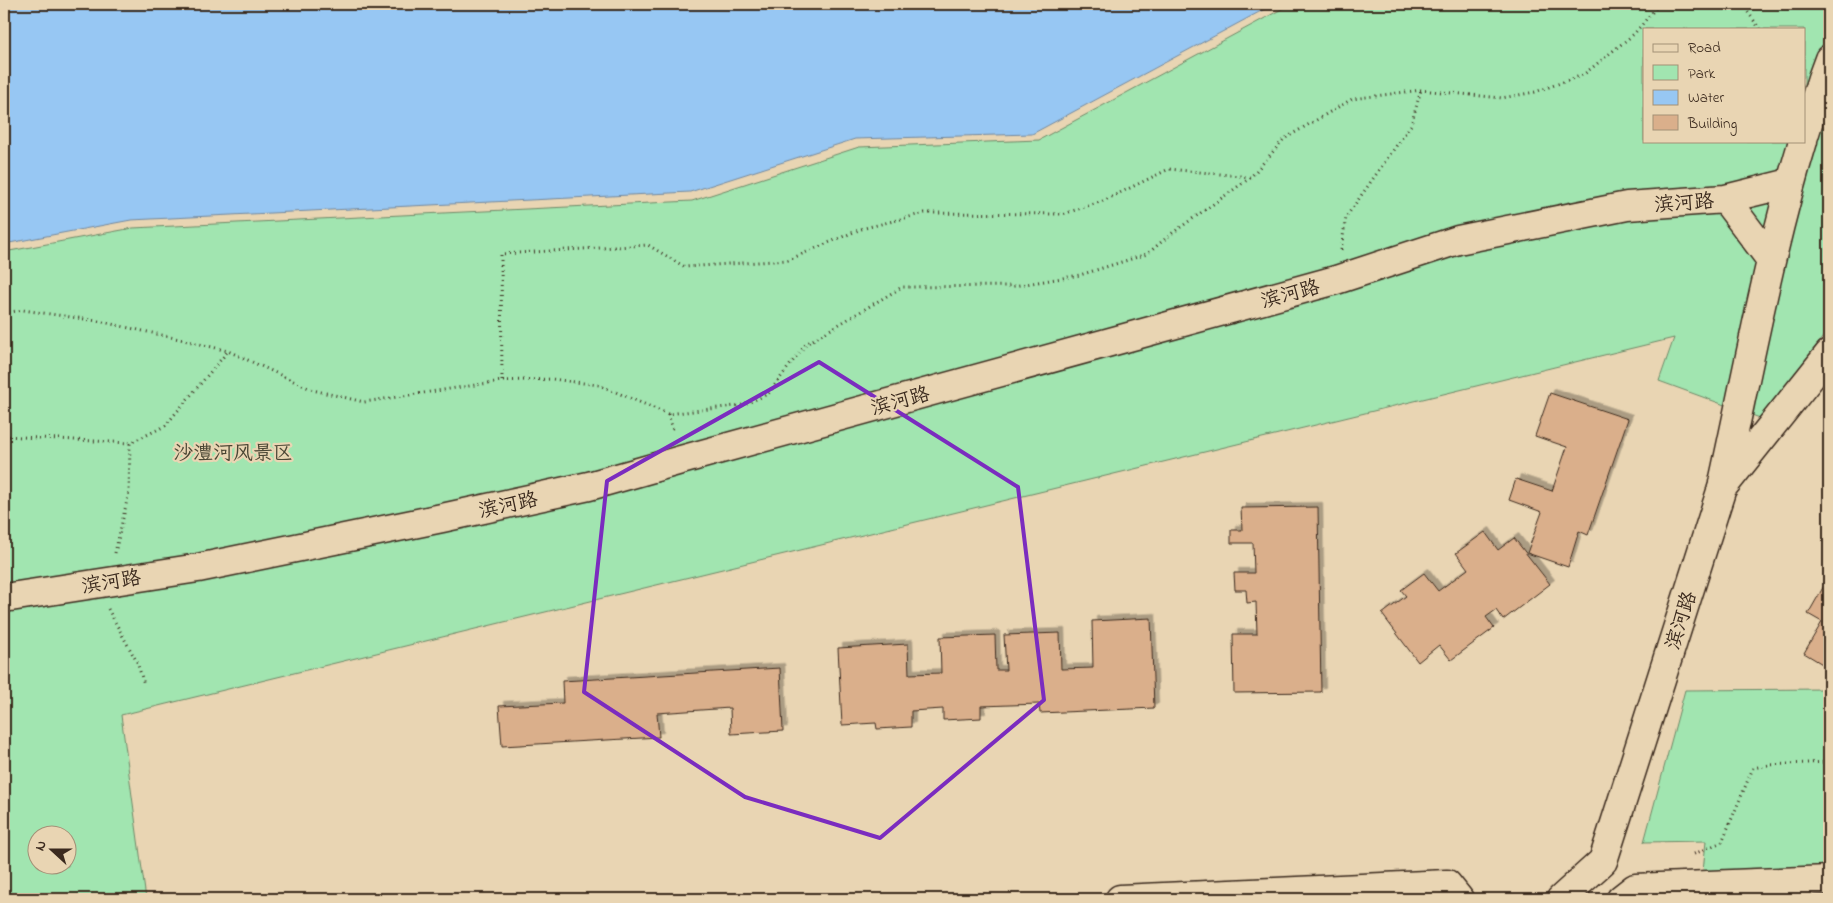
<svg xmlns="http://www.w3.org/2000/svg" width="1833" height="903" viewBox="0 0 1833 903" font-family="'Indie Flower','LXGW WenKai TC',sans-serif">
  <defs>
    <filter id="shadow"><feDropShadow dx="4.5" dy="-4.5" stdDeviation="0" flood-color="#0004"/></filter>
  </defs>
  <rect width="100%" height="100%" fill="#e9d5b3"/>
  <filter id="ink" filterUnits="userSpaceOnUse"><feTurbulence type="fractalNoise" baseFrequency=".02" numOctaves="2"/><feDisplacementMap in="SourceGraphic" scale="10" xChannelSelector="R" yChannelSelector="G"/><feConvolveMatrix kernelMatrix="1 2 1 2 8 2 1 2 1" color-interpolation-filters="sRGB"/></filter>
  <g filter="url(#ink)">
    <path fill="#a1e5b0" stroke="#6e8867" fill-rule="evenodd" d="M1291,4H1829V329L1760,418L1659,381L1674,338L121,715L146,899H4V252L133,228L692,201L859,147L1039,140ZM1644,29H1804V141H1644ZM38,836H68V866H38Z
      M1829,689V866L1703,872L1706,841L1644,842L1685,690Z"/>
    <path fill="#97c7f3" stroke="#72889e" d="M4,4H1274L1032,134L855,139L690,192L131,220L4,244Z"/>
    <path fill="#daaf8b" stroke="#3b2a1e" filter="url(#shadow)" d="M1550,393L1628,419L1588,535L1579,531L1568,567L1527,553L1542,512L1509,500L1516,479L1552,491L1567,447L1535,436Z
      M1318,507L1321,692L1234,693L1233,634H1257L1256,602L1247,603L1246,590H1235L1234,573H1254L1253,543H1231V530H1242L1241,508Z
      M1485,532L1498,550L1514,538L1550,584L1503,620L1496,610L1486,617L1494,628L1451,660L1439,645L1418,662L1382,614L1406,596L1401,590L1424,573L1438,591L1468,569L1456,553Z
      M1829,577V668L1804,653L1822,622L1808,614Z
      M1151,618L1154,708L1040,713L1039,704L981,706V718L943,720V709L911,711V727L877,729L876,723L842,725L838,648L908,644L909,674L941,673L940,637L995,635L996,670H1006L1004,635L1060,633L1061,669L1093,668L1092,621Z
      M780,668L783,731L731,734L730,708L657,713L659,737L502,746L499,706L563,703L562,681Z"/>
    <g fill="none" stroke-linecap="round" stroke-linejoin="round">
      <g stroke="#3b2a1e" stroke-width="31">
        <path id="minor" d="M1804,136L1822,78L1829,59
          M1725,199L1771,260
          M1723,483C1748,369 1769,253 1803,141
          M4,598L198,568L442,518L589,486L681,460L1336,280L1458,240L1627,206L1725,199L1790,183
          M1120,899L1447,884L1459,899
          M1561,899L1603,861L1722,488L1829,354
          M1621,899L1635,888L1829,880"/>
      </g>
      <path stroke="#3b2a1e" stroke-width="3" stroke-dasharray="1 4" stroke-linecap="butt" d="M1742,4L1760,29
        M1341,250L1346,217L1411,125L1421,90
        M4,313L23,310L98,321L184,340L228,351L313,390L364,402L502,381L552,379L599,385L668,414L743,405L768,394L806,344L902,287L1014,286L1080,275L1147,254L1171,234L1250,178L1284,139L1352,99L1421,90L1502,98L1535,92L1583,75L1634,34L1659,4
        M502,381L501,254L648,245L685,267L788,260L861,229L925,213L1063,214L1103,201L1169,169L1250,177
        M668,414L674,433
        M4,436L130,443L165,426L228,351
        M115,553L129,492L130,443
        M108,609L137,662L144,684
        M1694,854L1722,842L1753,768L1769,765L1829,762"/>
      <use href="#minor" stroke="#e9d5b3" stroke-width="28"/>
    </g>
  </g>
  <path fill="none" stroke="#7b2cbf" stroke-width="4" stroke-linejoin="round" d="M819,362L1018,487L1044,700L880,838L745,797L584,692L607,481Z"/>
  <g text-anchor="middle" stroke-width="4.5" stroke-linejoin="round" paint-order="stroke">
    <g font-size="20" fill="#3b2a1e" stroke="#e9d5b3">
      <text transform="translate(1684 202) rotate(-4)" y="7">滨河路</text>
      <text transform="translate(1290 293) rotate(-15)" y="7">滨河路</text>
      <text transform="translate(900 400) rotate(-15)" y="7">滨河路</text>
      <text transform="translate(508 504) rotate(-12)" y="7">滨河路</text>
      <text transform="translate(111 581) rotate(-9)" y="7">滨河路</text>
      <text transform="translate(1680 620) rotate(-72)" y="7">滨河路</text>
    </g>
    <g font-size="20" fill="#4a4634" stroke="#e9d5b3">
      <text x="233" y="459">沙澧河风景区</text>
    </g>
  </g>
  <rect width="1833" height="903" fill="none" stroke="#e9d5b3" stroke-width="20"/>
  <rect x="10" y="10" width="1813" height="883" fill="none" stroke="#3b2a1e" stroke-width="2" filter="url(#ink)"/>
  <rect x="1643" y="28" width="162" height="115" fill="#e9d5b3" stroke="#a39177"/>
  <rect x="1653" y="44" width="25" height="8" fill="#e9d5b3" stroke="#a39177"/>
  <text x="1688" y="52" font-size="15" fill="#3b2a1e">Road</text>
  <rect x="1653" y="65" width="25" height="15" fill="#a1e5b0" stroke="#a39177"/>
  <text x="1688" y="78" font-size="15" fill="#3b2a1e">Park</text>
  <rect x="1653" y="90" width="25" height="15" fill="#97c7f3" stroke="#a39177"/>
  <text x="1688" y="102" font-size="15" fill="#3b2a1e">Water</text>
  <rect x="1653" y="115" width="25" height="15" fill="#daaf8b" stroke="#a39177"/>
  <text x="1688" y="128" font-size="15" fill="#3b2a1e">Building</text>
  <g transform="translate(52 850) rotate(291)"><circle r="24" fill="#e9d5b3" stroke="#a39177"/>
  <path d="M0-4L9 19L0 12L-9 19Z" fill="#3b2a1e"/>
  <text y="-8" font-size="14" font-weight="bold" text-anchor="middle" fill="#3b2a1e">N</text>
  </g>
</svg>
